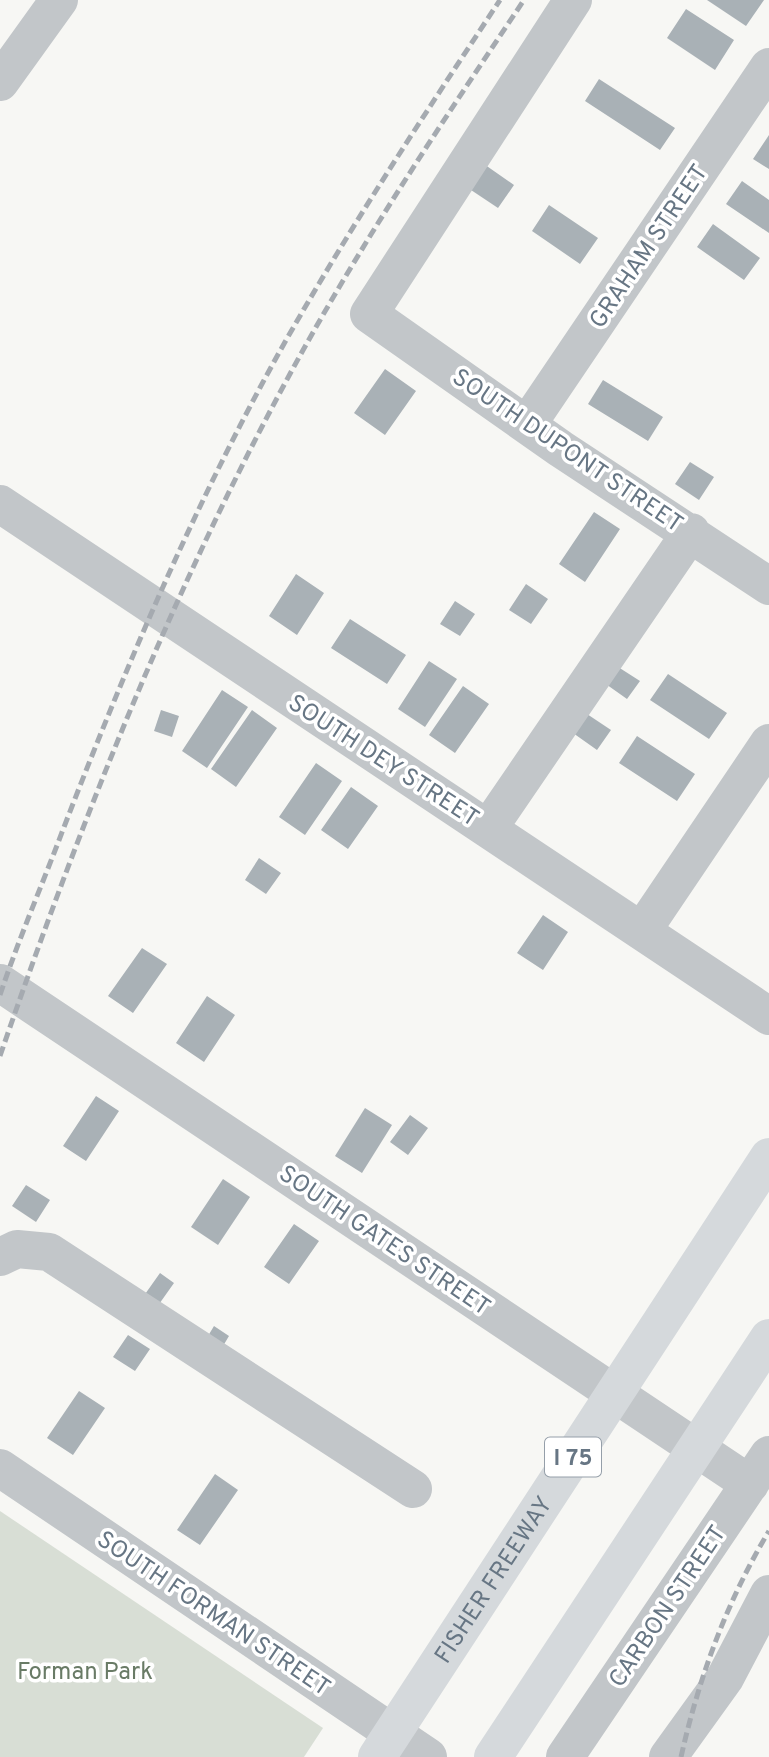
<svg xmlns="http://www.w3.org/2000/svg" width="769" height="1757" viewBox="0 0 769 1757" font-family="Overpass,sans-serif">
  <rect width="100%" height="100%" fill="#f7f7f4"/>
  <path fill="#d8ded5" d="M0,1511L323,1728L304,1757H0Z"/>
  <path fill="#a9b1b6" d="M707,0H764L746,26Z
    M686,9L734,40L715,70L667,38Z
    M599,79L675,128L660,150L585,101Z
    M769,135V169L753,159Z
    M481,162L514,185L498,208L465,186Z
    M742,181L769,200V233L726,204Z
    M549,205L598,238L580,264L532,231Z
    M713,224L760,258L744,280L697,247Z
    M385,369L416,391L385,435L354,413Z
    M603,380L663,417L648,441L588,404Z
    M690,462L714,477L699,500L675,484Z
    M594,512L620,529L585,582L559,564Z
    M296,574L324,593L297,635L269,616Z
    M526,584L548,599L531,624L509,610Z
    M455,601L475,614L460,636L440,624Z
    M350,619L406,655L387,684L331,648Z
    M429,661L457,679L425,727L398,709Z
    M615,665L640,681L627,699L603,682Z
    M668,674L727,713L709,739L650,700Z
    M463,686L489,704L455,753L429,735Z
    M222,690L248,707L207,768L182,751Z
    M161,710L179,716L172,737L154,731Z
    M252,710L277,728L236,787L211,769Z
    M587,714L611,730L597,750L573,733Z
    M637,736L695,774L677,801L619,763Z
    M316,763L342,781L305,835L279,817Z
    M351,787L378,806L348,849L321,830Z
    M259,858L281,873L266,894L245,880Z
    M543,915L568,932L543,970L517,953Z
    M142,948L167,964L133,1013L108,996Z
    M207,996L235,1015L204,1062L176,1043Z
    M96,1096L119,1111L86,1161L63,1146Z
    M365,1108L392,1125L362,1173L335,1156Z
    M410,1115L428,1128L408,1155L390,1142Z
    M223,1179L250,1197L218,1245L191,1227Z
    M26,1185L50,1200L36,1222L12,1206Z
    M294,1224L319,1241L289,1284L264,1267Z
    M160,1273L174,1283L157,1307L143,1297Z
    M214,1326L229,1336L220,1351L205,1341Z
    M128,1335L150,1349L135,1371L113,1357Z
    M79,1391L105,1408L73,1455L47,1438Z
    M215,1474L238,1490L200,1545L177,1530Z"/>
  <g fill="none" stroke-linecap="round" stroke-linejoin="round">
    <path stroke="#c2c6c9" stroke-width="38" d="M573,0L369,314L561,449L769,586
      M0,82L59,0
      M527,425L769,67
      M0,504L769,1016
      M488,829L691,532
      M642,931L769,743
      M0,983L750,1484
      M0,1257L17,1249L49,1252L413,1489
      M0,1468L428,1757
      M565,1757L769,1455
      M668,1757L725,1678L769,1594"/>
    <g stroke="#d5d9dc" stroke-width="38">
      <path id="s1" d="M377,1757L769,1157"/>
      <path d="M493,1757L769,1338"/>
    </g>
    <path stroke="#a5aab0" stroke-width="5" stroke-dasharray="10 5" stroke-linecap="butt" d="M0,995C19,938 43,883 64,827C128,661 198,497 285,342C352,224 426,112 500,0
      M0,1056C83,815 178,576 302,352C369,231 447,115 524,0
      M681,1757C699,1677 727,1601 769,1531"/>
  </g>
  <g text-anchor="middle" stroke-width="7" stroke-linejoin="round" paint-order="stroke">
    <rect fill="#fff" stroke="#959fa9" stroke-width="2" x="545" y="1437.5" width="56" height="39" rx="5"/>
    <g font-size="23" font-weight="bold" fill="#677684">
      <text x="573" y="1465">I 75</text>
    </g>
    <g font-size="24" fill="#677684" stroke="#fff">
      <text transform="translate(648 246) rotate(-56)" y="8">GRAHAM STREET</text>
      <text transform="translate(568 450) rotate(34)" y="8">SOUTH DUPONT STREET</text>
      <text transform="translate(384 760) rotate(33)" y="8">SOUTH DEY STREET</text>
      <text transform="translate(385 1240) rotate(34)" y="8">SOUTH GATES STREET</text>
      <text dy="8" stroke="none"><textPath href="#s1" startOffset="212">FISHER FREEWAY</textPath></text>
      <text transform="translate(667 1606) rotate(-56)" y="8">CARBON STREET</text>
      <text transform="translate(214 1613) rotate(34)" y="8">SOUTH FORMAN STREET</text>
    </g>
    <g font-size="24" fill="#697b66" stroke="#fff">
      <text x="85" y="1679">Forman Park</text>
    </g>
  </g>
</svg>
